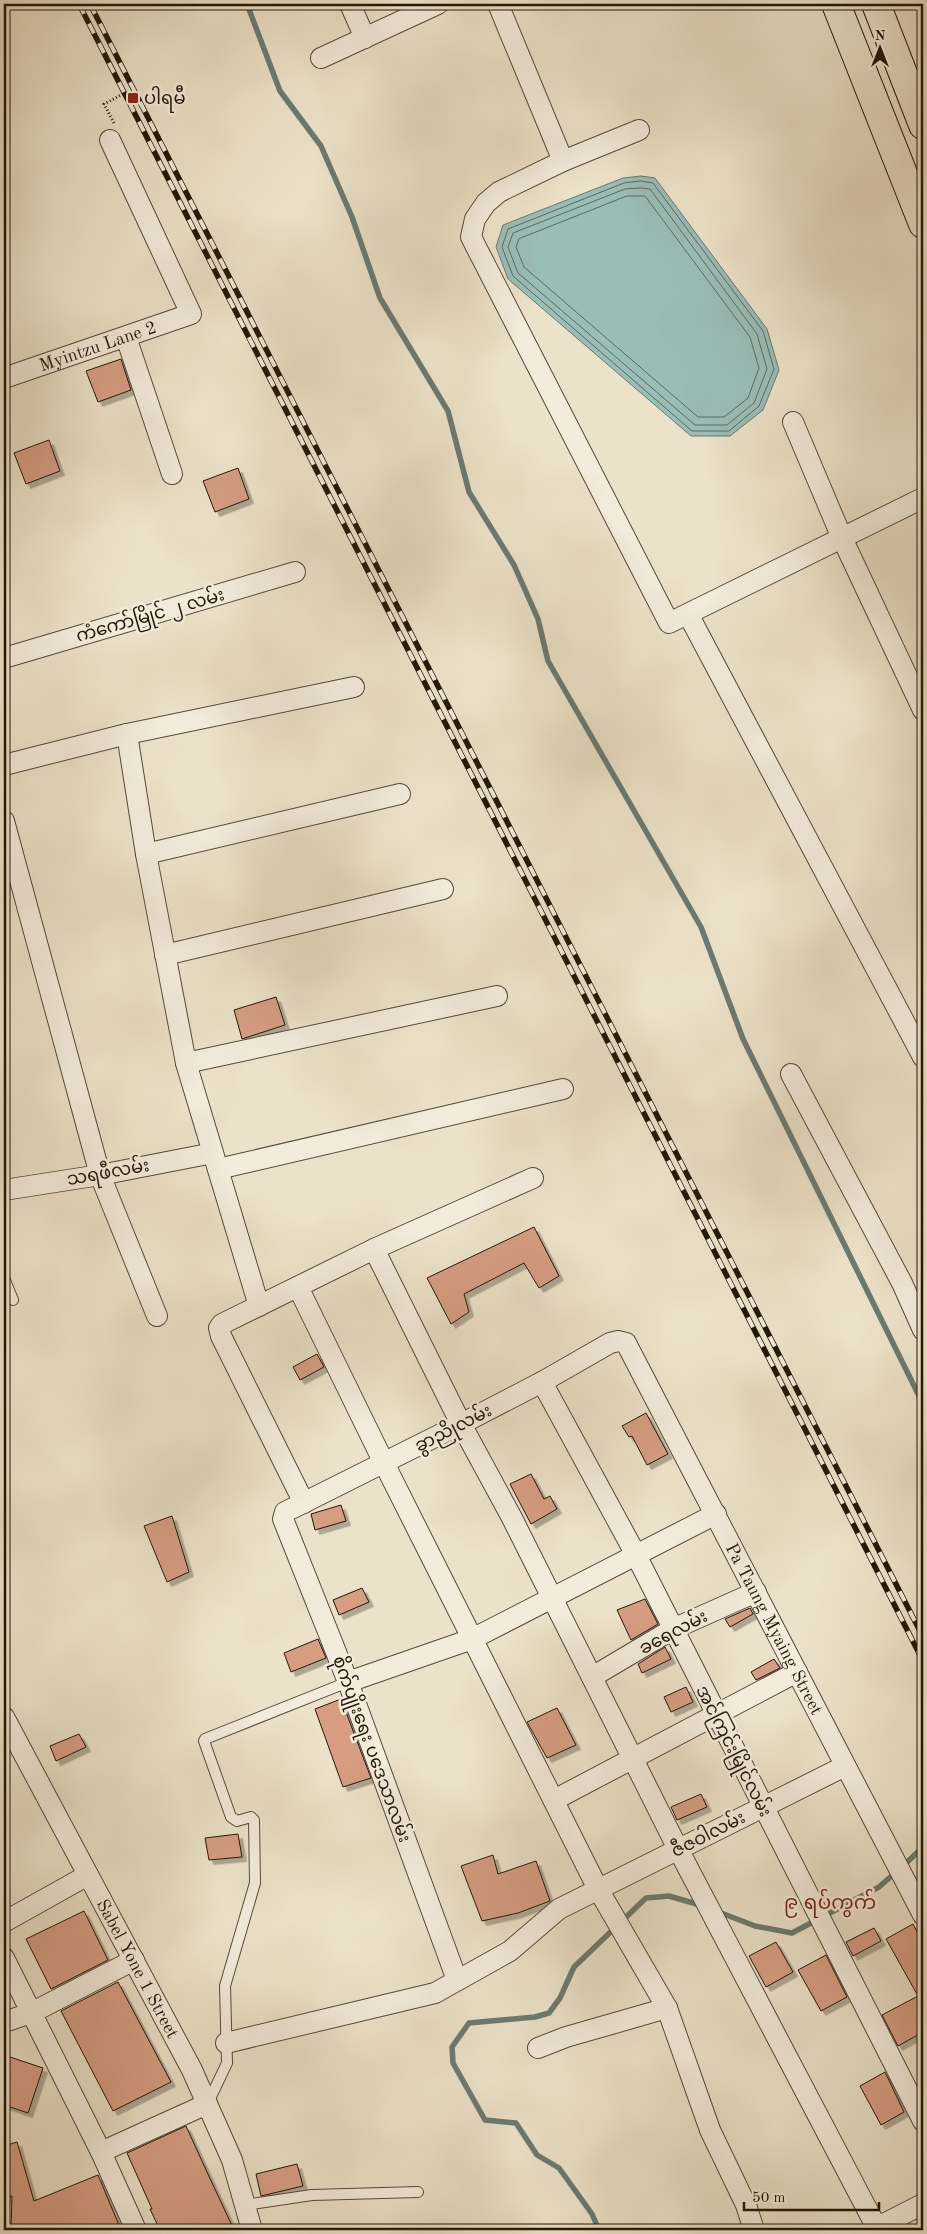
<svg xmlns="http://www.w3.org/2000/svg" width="927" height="2234" viewBox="0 0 927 2234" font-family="'Old Standard TT','Noto Sans Myanmar',serif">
  <defs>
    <filter id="shadow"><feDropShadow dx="4.5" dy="4.5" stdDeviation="0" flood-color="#0004"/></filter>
  </defs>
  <rect width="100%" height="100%" fill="#ece2c9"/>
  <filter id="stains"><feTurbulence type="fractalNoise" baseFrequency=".004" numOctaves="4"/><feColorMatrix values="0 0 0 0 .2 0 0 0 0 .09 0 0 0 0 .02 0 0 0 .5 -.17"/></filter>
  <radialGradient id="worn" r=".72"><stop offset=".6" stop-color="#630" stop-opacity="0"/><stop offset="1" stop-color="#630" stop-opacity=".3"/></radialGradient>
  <path fill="#99bdb7" stroke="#697b71" d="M641,176L655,178L767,329L779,370L763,410L730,436H691L508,279L496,247L503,225L623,178Z"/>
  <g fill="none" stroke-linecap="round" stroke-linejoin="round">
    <path stroke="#5d6a60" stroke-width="1" d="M641,181L653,183L763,331L774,369L759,406L729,431H692L513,276L502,247L508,229L624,183Z
      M641,188L650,189L757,334L767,369L754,403L727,425H695L518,273L508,247L513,233L625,189Z
      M627,196H645L750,337L759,368L748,398L724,417H698L524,267L516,247L519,239Z"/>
    <path stroke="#697b71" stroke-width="5.5" d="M247,4L280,91L321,146L352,217L380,298L448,411L469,492L514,565L538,619L548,661L701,927L743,1039L923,1404
      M903,1866L923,1847
      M716,1911L755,1926L792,1933L879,1887L896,1872
      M599,2230L592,2214L559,2168L537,2155L516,2123L485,2120L453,2063L452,2047L469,2023L535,2017L549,2013L560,1998L574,1967L646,1898L669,1896L700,1905"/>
  </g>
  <path fill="#d69d83" stroke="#211708" filter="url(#shadow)" d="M121,359L131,390L98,402L86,371Z
    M49,440L60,471L26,484L14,453Z
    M238,468L249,499L215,512L203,481Z
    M276,997L285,1025L242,1039L234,1010Z
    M534,1227L559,1276L539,1288L524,1263L464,1294L469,1312L451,1324L427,1278Z
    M317,1354L324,1367L300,1380L293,1367Z
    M646,1413L668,1454L647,1465L632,1436L629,1437L622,1426Z
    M531,1474L544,1499L550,1496L557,1509L531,1524L510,1484Z
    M341,1505L346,1521L315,1530L311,1514Z
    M172,1516L189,1572L167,1582L144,1526Z
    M362,1588L369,1602L339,1615L333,1600Z
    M645,1599L658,1624L631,1640L617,1610Z
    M750,1608L753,1614L730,1627L725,1619Z
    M318,1639L326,1658L291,1672L284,1653Z
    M665,1647L671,1659L642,1673L638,1664Z
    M774,1659L780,1668L756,1680L751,1672Z
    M686,1687L693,1702L671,1712L664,1697Z
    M341,1699L371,1778L343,1787L315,1709Z
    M557,1708L576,1745L547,1758L527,1722Z
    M79,1734L86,1747L56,1761L50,1746Z
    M701,1794L707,1807L677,1820L671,1807Z
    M238,1834L242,1857L209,1860L205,1838Z
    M493,1855L498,1874L536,1861L550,1901L518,1913L482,1921L461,1866Z
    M84,1911L108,1960L51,1989L26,1939Z
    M913,1924L923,1943V2032L898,2046L882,2015L918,1996L886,1939Z
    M874,1928L881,1941L853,1956L846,1942Z
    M776,1942L793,1972L766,1987L749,1956Z
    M826,1955L847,1997L821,2011L798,1970Z
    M118,1982L171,2082L113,2111L61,2011Z
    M4,2055L43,2068L28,2113L4,2105Z
    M885,2072L904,2112L881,2125L860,2086Z
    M186,2126L207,2172L234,2230H160L150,2209H152L127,2153Z
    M17,2142L34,2201L98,2175L121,2230H11L12,2196L4,2199V2146Z
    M297,2164L303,2186L261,2196L256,2174Z"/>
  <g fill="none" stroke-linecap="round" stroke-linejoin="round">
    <g stroke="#544a38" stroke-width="12">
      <path id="lane" d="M4,1278L13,1300
        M208,2103L227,2063L225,1986L255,1883L254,1820L251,1817L237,1821L231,1817L204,1741L205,1739L348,1682
        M245,2205L312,2195L418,2192"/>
    </g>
    <g stroke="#544a38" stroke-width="22">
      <g id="street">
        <path d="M350,4L365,38"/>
        <path d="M498,4L563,161"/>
        <path d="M321,58L438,4"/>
        <path d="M639,130L563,161L499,192L486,203L475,219L471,237L669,623L923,498"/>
        <path d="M126,337L172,474"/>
        <path id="s1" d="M4,378L191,314L110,140"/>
        <path d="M793,422L842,538L923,710"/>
        <path d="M688,614L923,1057"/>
        <path d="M4,658L295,572"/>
        <path d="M127,734L146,854L186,1063L259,1306"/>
        <path d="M4,765L127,734L354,687"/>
        <path d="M4,821L100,1175L157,1316"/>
        <path d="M146,854L400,794"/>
        <path d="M165,955L443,889"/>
        <path d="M186,1063L497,996"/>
        <path d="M791,1074L902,1283L923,1330"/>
        <path d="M218,1169L563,1089"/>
        <path d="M4,1190L100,1175L213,1153"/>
        <path d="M374,1249L461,1424L512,1518L678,1849L878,2230"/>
        <path d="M298,1287L384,1463L598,1889L667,2008L710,2130L746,2205L754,2230"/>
        <path d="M542,1382L636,1555L923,2121"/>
        <path d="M304,1503L221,1336L219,1328L222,1324L374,1249L533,1178"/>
        <path d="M592,1677L673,1629L756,1592"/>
        <path d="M348,1682L472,1639L716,1514"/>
        <path id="s2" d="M4,1717L192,2070L232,2160L252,2230"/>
        <path d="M554,1800L797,1672"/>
        <path d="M4,1922L88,1875"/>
        <path d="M4,1958L101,2152L136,2230"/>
        <path id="s3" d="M457,1980L348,1682L283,1519L285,1512L461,1424L542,1382L610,1343L618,1341L626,1343L923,1915"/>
        <path d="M4,2022L31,2013L134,1960"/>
        <path d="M226,2043L435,1993L510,1951L559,1909L845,1766"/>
        <path d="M538,2048L566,2037L667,2008"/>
        <path d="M101,2152L207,2104"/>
        <path d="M872,2230L923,2204"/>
      </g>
    </g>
    <g stroke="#211708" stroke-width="30">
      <path id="primary" d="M836,4L923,224
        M876,4L923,125"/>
    </g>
    <path stroke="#211708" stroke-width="3" stroke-dasharray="1 2.5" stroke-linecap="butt" d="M114,123L104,104L125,93"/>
    <use href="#lane" stroke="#f3ecdc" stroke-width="10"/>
    <use href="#street" stroke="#f3ecdc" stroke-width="20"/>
    <use href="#primary" stroke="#ece2c9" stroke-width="28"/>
    <g stroke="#211708" stroke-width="5.5">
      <path id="rail" d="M79,4L923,1661
        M90,4L923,1637"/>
    </g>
    <use href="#rail" stroke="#f3ecdc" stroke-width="4" stroke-dasharray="11" stroke-linecap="butt"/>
  </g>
  <rect fill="#8f2418" stroke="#f3ecdc" stroke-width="2" x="127" y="92" width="12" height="12" rx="2.5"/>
  <g text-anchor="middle" stroke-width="5" stroke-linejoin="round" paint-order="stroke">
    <g font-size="18" fill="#211708" stroke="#f3ecdc" text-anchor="start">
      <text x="144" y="104">ပါရမီ</text>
    </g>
    <g font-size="18" fill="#211708" stroke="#f3ecdc">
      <text dy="6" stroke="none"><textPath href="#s1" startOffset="99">Myintzu Lane 2</textPath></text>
      <text transform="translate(150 615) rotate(-16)" y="6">ကံကော်မြိုင် ၂ လမ်း</text>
      <text transform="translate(108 1172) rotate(-10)" y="6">သရဖီလမ်း</text>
      <text transform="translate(453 1428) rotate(-27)" y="6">ခွာညိုလမ်း</text>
      <text dy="6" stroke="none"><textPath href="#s3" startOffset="1205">Pa Taung Myaing Street</textPath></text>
      <text transform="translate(673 1632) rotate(-28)" y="6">ခရေလမ်း</text>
      <text transform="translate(372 1749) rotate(70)" y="6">စိုက်ပျိုးရေး ပဒေသာလမ်း</text>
      <text transform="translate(734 1751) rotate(63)" y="6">အင်ကြင်းမြိုင်လမ်း</text>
      <text transform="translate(708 1834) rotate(-27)" y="6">ဇီဇဝါလမ်း</text>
      <text dy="6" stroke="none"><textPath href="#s2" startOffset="285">Sabel Yone 1 Street</textPath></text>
    </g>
    <g font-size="20" fill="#7a1f14" stroke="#f3ecdc">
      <text x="830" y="1909">၉ ရပ်ကွက်</text>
    </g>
  </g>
  <rect width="927" height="2234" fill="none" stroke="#ece2c9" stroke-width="20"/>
  <rect x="5" y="5" width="917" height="2224" fill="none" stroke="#211708" stroke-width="2.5"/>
  <rect x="10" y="10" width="907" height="2214" fill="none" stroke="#211708"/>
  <g transform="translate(880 48)" stroke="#f3ecdc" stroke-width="4" paint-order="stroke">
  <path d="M0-4L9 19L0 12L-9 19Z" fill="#211708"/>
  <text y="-8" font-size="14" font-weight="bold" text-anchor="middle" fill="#211708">N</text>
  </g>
  <path d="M744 2202v8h135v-8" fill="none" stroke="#211708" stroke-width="2.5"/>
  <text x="752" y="2202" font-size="15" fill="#211708" stroke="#f3ecdc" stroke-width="4" paint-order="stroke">50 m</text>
  <rect width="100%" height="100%" filter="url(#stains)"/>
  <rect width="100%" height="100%" fill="url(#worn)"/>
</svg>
